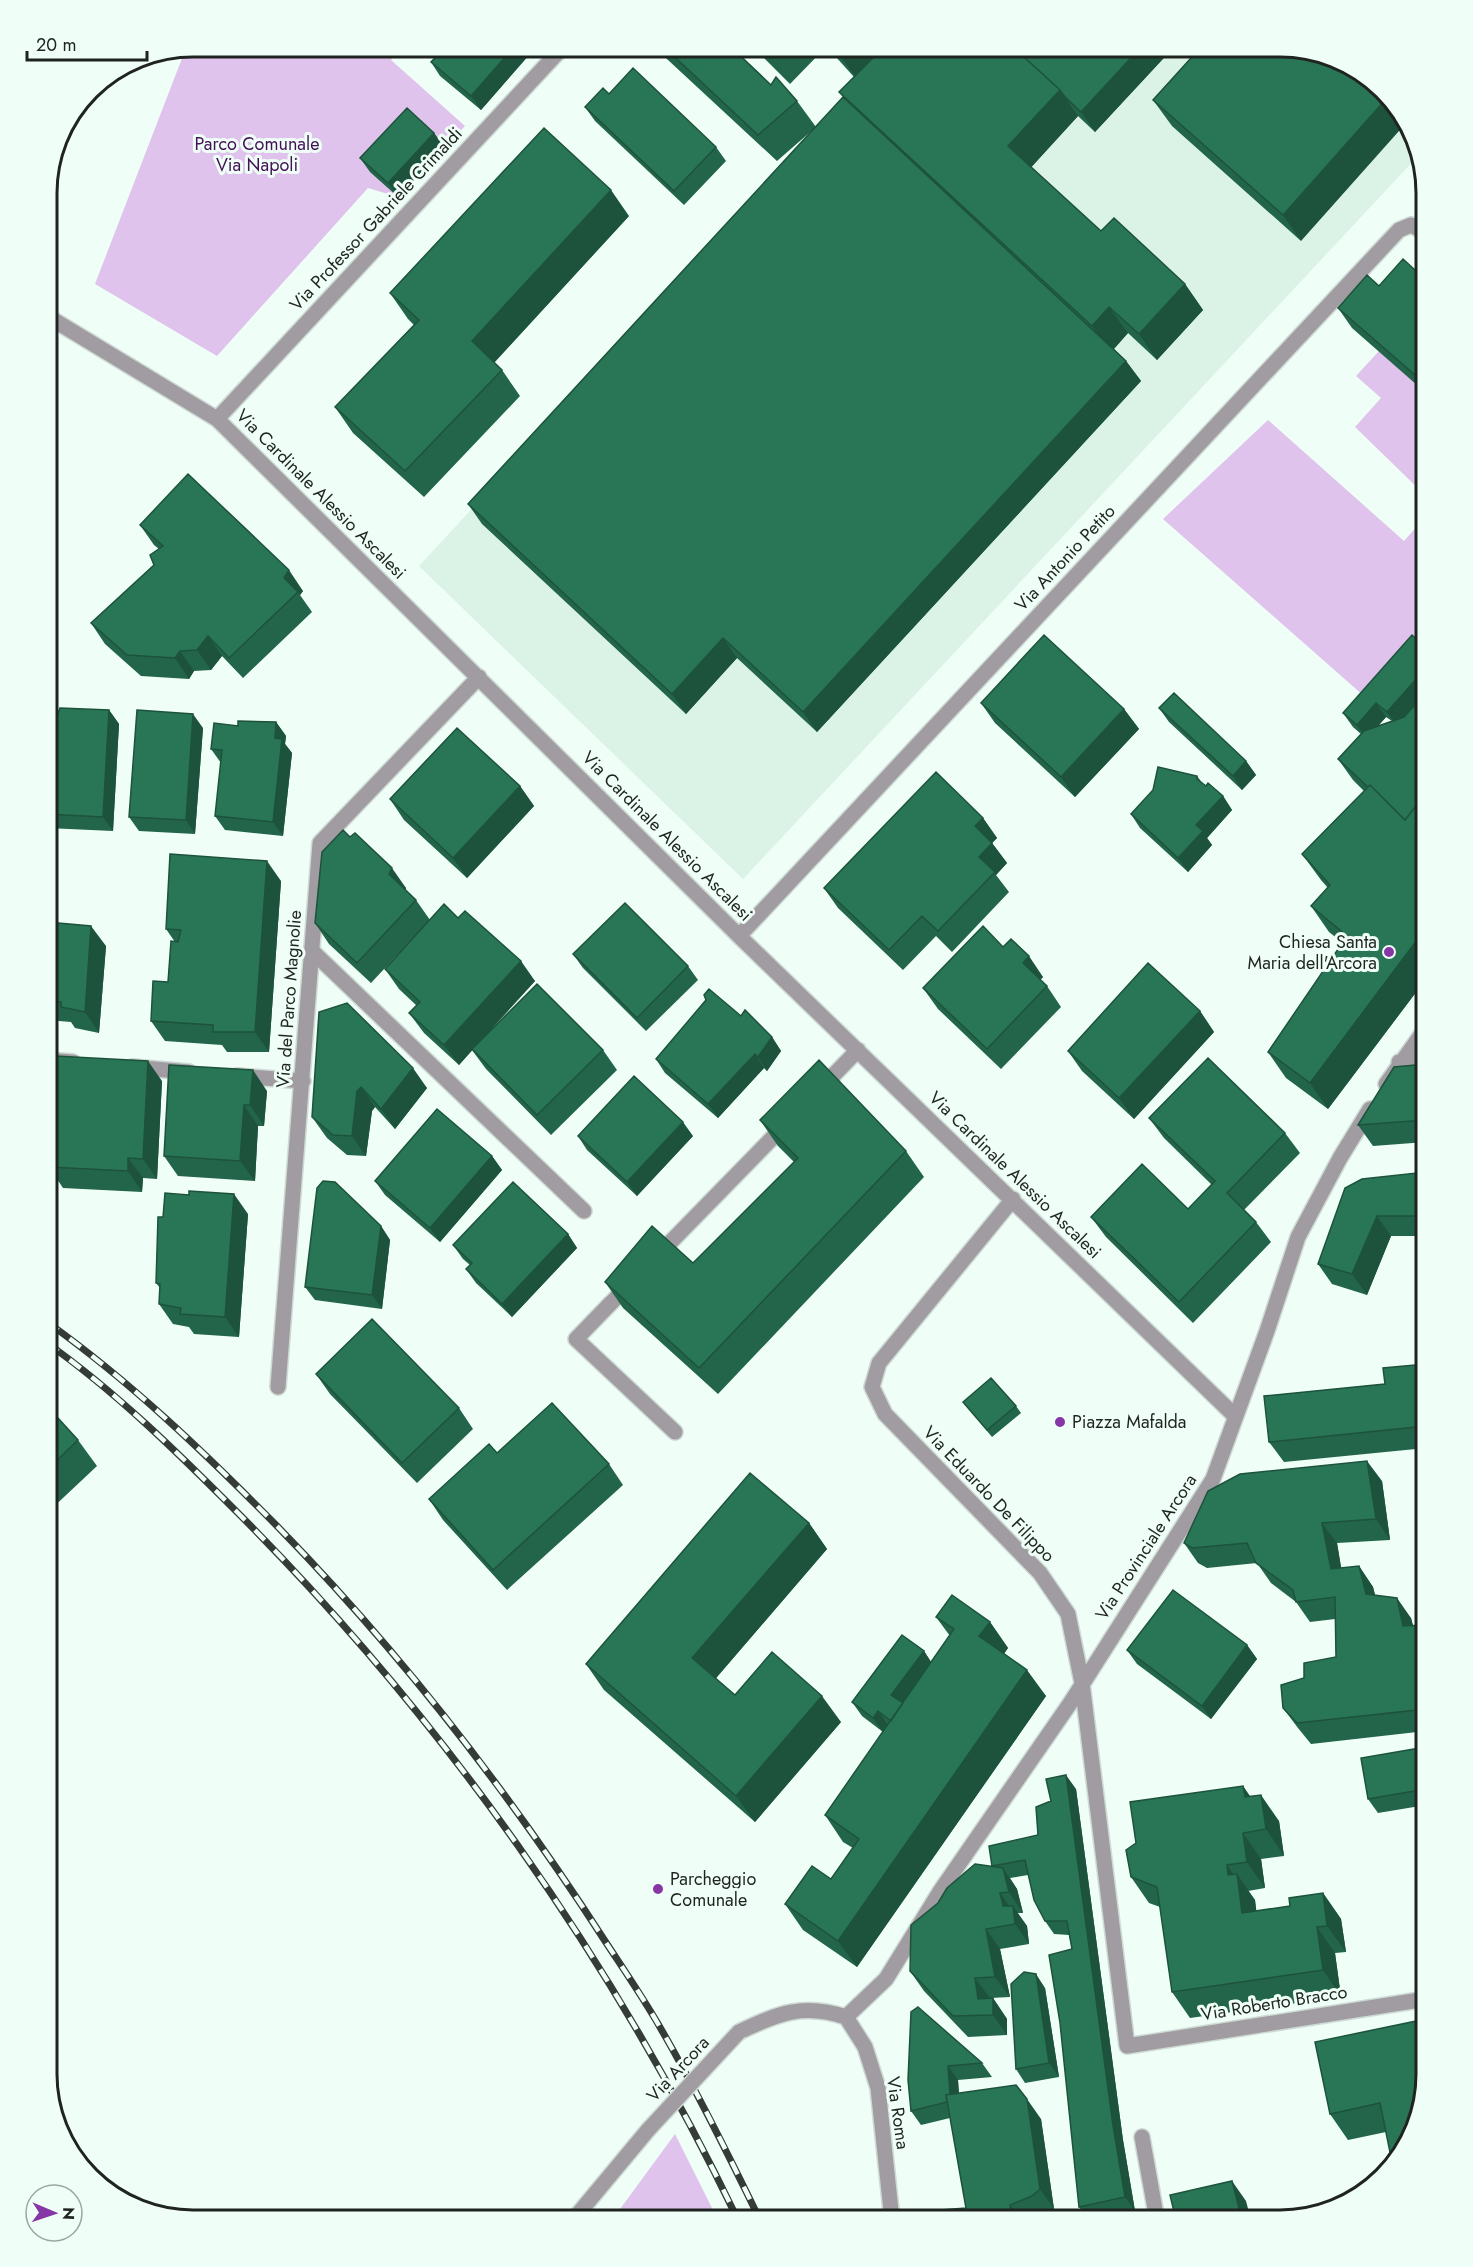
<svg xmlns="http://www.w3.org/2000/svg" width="1473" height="2267" viewBox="0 0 1473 2267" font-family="Jost,sans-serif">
  <rect width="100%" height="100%" fill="#effef6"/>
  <path fill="#dbf2e6" d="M900,47H1289L1407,120L1417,157L743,879L419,566Z"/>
  <path fill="#e0c3ed" d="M193,47H403L391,60L465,126L398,197L368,188L217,356L95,284L186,48Z
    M1379,351L1426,393V496L1355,427L1381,398L1356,376Z
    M1268,420L1404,541L1426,516V644L1373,704L1163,519Z
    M675,2134L718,2220H612Z"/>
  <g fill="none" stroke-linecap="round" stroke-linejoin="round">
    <g stroke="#cedbd4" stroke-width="18">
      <path id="service" d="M610,1304L576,1339L675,1432"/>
    </g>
    <g stroke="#cedbd4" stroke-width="18">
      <path id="minor" d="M47,316L217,419L739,936L1235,1416
        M217,419L563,47
        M739,936L1399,230L1411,225L1426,233
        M313,952L584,1211
        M47,1060L73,1062
        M1399,1062L1426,1059
        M132,1067L189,1072
        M237,1076L303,1081
        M1386,1084L1426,1028
        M820,1089L858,1050
        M1013,1199L879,1363L872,1387L885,1414L1040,1573L1068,1614L1082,1683L1127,2046L1426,1999
        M657,1256L787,1123
        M610,1304L630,1284
        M278,1387L320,843L479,677
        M846,2017L886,1979L941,1890L1071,1702L1213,1479L1267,1331L1298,1237L1340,1158L1370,1109
        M846,2017L865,2047L878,2088L892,2220
        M739,2032C779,2013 803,2003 846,2017
        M1142,2137L1157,2220
        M573,2220L648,2130"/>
    </g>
    <use href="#service" stroke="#a09ca2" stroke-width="15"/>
    <use href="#minor" stroke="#a09ca2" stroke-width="15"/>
    <g stroke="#353b37" stroke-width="7">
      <path id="rail" d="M47,1322C131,1382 205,1453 277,1526C401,1653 509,1792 605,1941C624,1970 644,1999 661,2029C697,2091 729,2156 760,2220
        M47,1343C116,1392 177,1452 237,1512C442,1717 613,1959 738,2220"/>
    </g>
    <use href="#rail" stroke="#effef6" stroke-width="4.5" stroke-dasharray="14" stroke-linecap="butt"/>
    <g stroke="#cedbd4" stroke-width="18" stroke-linecap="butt">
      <path id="minor-bridge" d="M648,2130L739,2032"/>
    </g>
    <use href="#minor-bridge" stroke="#a09ca2" stroke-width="15"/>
  </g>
  <path fill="#23654a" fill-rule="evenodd" d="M446,47H536L481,110L440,76L431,62Z
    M654,47H733H732L771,85L797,101L816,127L777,161Z
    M753,47H826L790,84Z
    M827,47H869L875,55L884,47H1174L1095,132L1078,116L1031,167L1101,231L1185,284L1203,310L1157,360L1128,333L1114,349L1126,361L1141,381L817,732L737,658L686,714L482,524L468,504L843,97L839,92L854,77Z
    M1201,47L1301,241L1172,126L1153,100Z
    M609,94L716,147L726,161L684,205L595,121L585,107Z
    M434,133L444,147L398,197L370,172L360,158Z
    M629,216L494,363L502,370L520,396L424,497L353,433L335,407L414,325L408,319L390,293Z
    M1426,280V393L1352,328L1338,308L1379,286Z
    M140,525L303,591L300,595L312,612L243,678L222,656L211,670L194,671L189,679L141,676L105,644L91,623L154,565L159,549L154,545Z
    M1426,647V979L1328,1109L1286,1078L1268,1052L1343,943L1329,932L1311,906L1328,888L1321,880L1302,854L1364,791L1353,780L1338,759L1361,734L1353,727L1343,713ZM1386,717L1392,721L1378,726Z
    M981,703L1124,709L1139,729L1075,797L995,723Z
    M1159,708L1246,761L1256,775L1242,790L1169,722Z
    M109,710L119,724L113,831L47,828V744Z
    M276,722L286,736L285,744L292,753L283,836L225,830L215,816L221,763L211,749L238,726Z
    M203,728L195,834L139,831L129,817Z
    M1197,776L1203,784L1223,796L1232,810L1207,838L1212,845L1188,872L1140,828L1131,814Z
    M520,786L534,806L467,878L404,820L390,799Z
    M983,818L997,838L992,843L1007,863L996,875L1009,892L952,952L936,936L903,970L838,908L824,888Z
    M350,837L406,888L405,890L416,900L430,920L458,918L535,981L481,1040L603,1050L617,1070L551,1135L486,1069L472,1050L459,1065L424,1033L409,1013L417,1006L399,989L385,969L411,940L371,983L329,944L315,923Z
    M281,881L269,1052H227L222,1045L165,1041L151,1021L168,982L175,942L166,929Z
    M47,922L106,946L99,1033L75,1028L71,1022L47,1020Z
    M1003,947L1043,977L1040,980L1047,986L1061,1007L1001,1069L938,1009L923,988Z
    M573,954L688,966L698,980L646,1031L583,968Z
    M1200,1011L1214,1032L1134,1119L1082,1071L1068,1051Z
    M319,1012L427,1088L395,1129L375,1107L372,1111L366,1156L347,1155L327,1138L312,1117Z
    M741,1016L772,1037L781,1051L767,1071L764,1068L718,1118L665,1073L656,1059Z
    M1426,1064V1142L1373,1146L1358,1125Z
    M162,1081L157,1179L143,1178L142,1192L63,1188L49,1167Z
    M267,1091L264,1126H258L255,1181L178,1176L164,1156Z
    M1149,1118L1285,1133L1300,1153L1244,1210L1256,1222L1271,1242L1193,1323L1106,1237L1091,1217L1188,1209L1212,1185L1164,1138Z
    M760,1120L906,1151L924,1177L718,1394L623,1308L605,1282L693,1263L794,1162L778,1146Z
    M578,1136H693L637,1196L587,1150Z
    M492,1156L502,1170L440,1242L385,1195L375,1181Z
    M1426,1172V1236H1391L1367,1295L1332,1284L1318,1264Z
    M248,1214L239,1337L194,1334L189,1327L173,1324L159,1304L160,1288L156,1283Z
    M381,1226L390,1240L382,1309L315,1300L305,1287Z
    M568,1234L577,1248L512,1317L476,1283L466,1269L470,1265L463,1259L453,1245Z
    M1426,1364V1448L1284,1462L1269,1442L1385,1384Z
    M316,1374L459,1408L473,1429L417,1483L330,1394Z
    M963,1402L1016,1406L1021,1413L992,1437Z
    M47,1406L78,1440L97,1466L47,1513Z
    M497,1453L609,1464L623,1485L507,1590L443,1520L429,1499Z
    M1382,1481L1390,1540L1337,1543L1341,1568L1359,1566L1373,1587L1375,1595L1411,1618L1413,1625H1426V1731L1311,1744L1298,1728L1283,1708L1304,1678L1336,1657L1335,1619L1310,1622L1296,1602L1271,1583L1257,1563L1207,1568L1198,1563L1184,1543Z
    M809,1523L827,1549L716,1678L735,1695L841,1722L755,1822L604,1690L586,1664Z
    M936,1617L990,1622L1008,1648L1004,1654L1046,1696L857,1967L803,1930L785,1904L831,1879L853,1848L843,1842L825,1815L883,1732L862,1716L852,1702L924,1651L931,1662L950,1636Z
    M1247,1645L1257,1659L1211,1719L1137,1664L1127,1650Z
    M1426,1747V1805L1378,1813L1368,1799Z
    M1243,1786L1250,1797L1279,1821L1284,1856L1261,1859L1265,1888L1248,1891L1255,1900L1256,1911L1290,1906L1323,1893L1341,1919L1346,1952L1335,1953L1341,1997L1190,2018L1172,1992L1160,1907L1149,1903L1131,1877Z
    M1076,1789L1123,2140L1135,2211L1091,2220H1089L1079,2207L1072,1949L1069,1935L1054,1934L1045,1921L1028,1875L1010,1878L1017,1889L1023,1913H1017L1027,1926L1029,1944L1000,1949L1010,1997L990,1998H993L1007,2019V2035L968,2037L924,1991L910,1971L993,1867L992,1866L1038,1835L1051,1801Z
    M1045,1988L1059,2077L1025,2083L1016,2069Z
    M911,2012L982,2063L992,2077L958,2080L959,2093L1041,2119L1054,2209L1047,2217L1037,2220H904L966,2208L950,2118L921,2125L911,2111Z
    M1426,2019L1386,2132L1348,2140L1330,2114Z"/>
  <path fill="#1d533c" d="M514,47H536L481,110L471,96Z
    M844,47H869L876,57L857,79L838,53Z
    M1141,47H1174L1095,132L1081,112Z
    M1060,90L1078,116L1027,172L1008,146Z
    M1386,99L1407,120V122L1301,241L1283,215Z
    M434,133L444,147L398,197L388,183Z
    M611,190L629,216L490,367L472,341Z
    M1185,284L1203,310L1157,360L1139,334Z
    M1109,307L1128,333L1110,353L1092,326Z
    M1126,361L1141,381L817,732L803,712Z
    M1426,375V387L1422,381Z
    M289,570L303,591L300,595L284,578Z
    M208,636L222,656L211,670L197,650Z
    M723,638L737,658L686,714L672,694Z
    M180,651L194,671L189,679L175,658Z
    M1426,668V693L1397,726L1387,712Z
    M1376,703L1386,717L1367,739L1357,725Z
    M1124,709L1139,729L1075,797L1061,777Z
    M109,710L119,724L113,831L103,817Z
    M193,714L203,728L195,834L186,820Z
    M276,722L286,736L285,744L292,753L283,836L273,822Z
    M1246,761L1256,775L1242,790L1233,776Z
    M520,786L534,806L467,878L453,858Z
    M1223,796L1232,810L1207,838L1212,845L1188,872L1178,858L1196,825Z
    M983,818L997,838L992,843L1007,863L996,875L979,857L975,826Z
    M267,861L281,881L269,1052L255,1032Z
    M392,868L406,888L403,895L389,874Z
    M91,926L106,946L99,1033L85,1012Z
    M1426,928V979L1328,1109L1310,1083Z
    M1029,956L1043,977L1037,983L1023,963Z
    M521,961L535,981L459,1065L444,1045Z
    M1200,1011L1214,1032L1134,1119L1119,1098Z
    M772,1037L781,1051L767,1071L758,1057Z
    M755,1054L764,1068L718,1118L708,1104Z
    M148,1061L162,1081L157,1179L143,1159Z
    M413,1068L427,1088L395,1129L381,1109Z
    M253,1070L267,1091L264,1126L250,1105Z
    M361,1087L375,1107L372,1111L366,1156L352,1136L357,1091Z
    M244,1105L258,1126L255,1181L240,1161Z
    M683,1122L693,1136L637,1196L627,1182Z
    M492,1156L502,1170L440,1242L430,1228Z
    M128,1158L143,1178L142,1192L128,1171Z
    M234,1194L248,1214L239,1337L225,1317Z
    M1377,1216L1391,1236L1367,1295L1352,1274Z
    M381,1226L390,1240L382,1309L372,1295Z
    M568,1234L577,1248L512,1317L502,1304Z
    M1367,1461L1382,1481L1390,1540L1376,1519Z
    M809,1523L827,1549L711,1684L692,1658Z
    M1322,1523L1337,1543L1345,1590L1331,1569Z
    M1359,1566L1373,1587L1380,1614L1366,1594Z
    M1397,1598L1411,1618L1417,1646L1403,1626Z
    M990,1622L1008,1648L997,1662L979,1636Z
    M1247,1645L1257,1659L1211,1719L1202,1706Z
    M924,1651L933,1665L900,1709L891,1695Z
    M1027,1670L1046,1696L857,1967L838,1941Z
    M822,1696L841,1722L755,1822L736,1796Z
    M878,1711L888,1725L883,1732L873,1718Z
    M1066,1775L1076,1789L1123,2140L1135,2211L1125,2197L1113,2126Z
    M1243,1786L1261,1812L1245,1797Z
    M1261,1795L1279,1821L1284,1856L1266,1829Z
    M1243,1833L1261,1859L1265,1888L1247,1862Z
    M1227,1865L1237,1880V1874L1255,1900L1260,1939L1242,1913L1228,1875Z
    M1003,1868L1017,1889L1023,1913L1009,1892Z
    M1000,1893L1013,1911V1906L1027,1926L1029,1944L1003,1906Z
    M1323,1893L1341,1919L1346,1952L1327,1926Z
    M1317,1927L1335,1953L1341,1997L1323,1970Z
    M986,1929L1000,1949L1010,1997L995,1977Z
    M1036,1974L1045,1988L1059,2077L1049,2063Z
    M975,1978L990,1998L992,2015L978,1999Z
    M993,1998L1007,2019V2035L993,2015Z
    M948,2066L958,2080L960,2115L950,2101Z
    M1027,2099L1041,2119L1054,2209L1040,2189Z
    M1232,2181L1246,2201L1251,2220H1242Z
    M1010,2205L1021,2220H1011Z"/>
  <path fill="#297656" stroke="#1d533c" stroke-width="1.5" d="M446,47H514L471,96L431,62Z
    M664,47H731L771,85L776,77L797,101L758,135Z
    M760,47H783L772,58Z
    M832,47H844L838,53Z
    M884,47H1013L1060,90L1008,146L1101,231L1114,218L1185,284L1139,334L1109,307L1092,326L839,92Z
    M1013,47H1141L1081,112L1065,97L1060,90Z
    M1201,47H1289L1354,66L1386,99L1283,215L1153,100Z
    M633,68L716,147L674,191L585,107L603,88L609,94Z
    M843,97L1126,361L803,712L723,638L672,694L468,504Z
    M407,108L434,133L388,183L360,158Z
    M544,128L611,190L472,341L502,370L405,471L335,407L419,320L390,293Z
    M1403,259L1426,280V375L1422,381L1338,308L1367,275L1379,286Z
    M188,474L289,570L284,578L298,592L229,658L208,636L197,650L180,651L175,658L127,655L91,623L154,565L150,555L163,546L140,525Z
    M1044,635L1124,709L1061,777L981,703Z
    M1412,635L1426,647V668L1387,712L1376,703L1357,725L1343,713Z
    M1174,693L1246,761L1233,776L1159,708Z
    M1426,693V793L1405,820L1370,785L1368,787L1338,759L1364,731L1404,717Z
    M60,708L109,710L103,817L47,814V744Z
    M137,710L193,714L186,820L129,817Z
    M238,721L276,722L275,738L282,739L273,822L215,816L222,750L211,749L214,723L238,726Z
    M457,728L520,786L453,858L390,799Z
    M1158,767L1197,776V779L1206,786L1208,783L1223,796L1196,825L1203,831L1178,858L1131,814L1153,790Z
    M936,772L983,818L975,826L992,843L979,857L995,872L938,931L922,916L889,950L824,888Z
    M1370,785L1405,820L1426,793V928L1310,1083L1268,1052L1347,936L1311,906L1330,885L1302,854Z
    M343,830L350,837L355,833L392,868L389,874L416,900L357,963L315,923L322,852Z
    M170,854L267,861L255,1032H213V1025L151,1021L153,981L168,982L171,941L178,942L181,930L166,929Z
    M625,903L688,966L637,1018L573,954Z
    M444,904L458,918L465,911L521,961L444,1045L409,1013L420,1002L385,969Z
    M47,922L91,926L85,1012L61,1007V1002L47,1001Z
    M983,926L1003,947L1011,939L1029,956L1023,963L1047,986L987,1049L923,988Z
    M1148,963L1200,1011L1119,1098L1068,1051Z
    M537,984L603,1050L537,1115L472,1049Z
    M709,989L741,1016L745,1010L772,1037L758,1057L755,1054L708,1104L656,1059L706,1000L704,995Z
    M347,1003L413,1068L381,1109L361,1087L357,1091L352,1136L333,1135L312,1117L319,1012Z
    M55,1056L148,1061L143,1159L128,1158V1171L49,1167Z
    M1208,1058L1285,1133L1227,1193L1256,1222L1179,1302L1091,1217L1142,1164L1188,1209L1215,1181L1149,1118Z
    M819,1060L906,1151L699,1368L605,1282L652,1226L693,1263L798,1158L760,1120Z
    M1426,1064V1120L1358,1125L1394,1067Z
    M169,1065L253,1070L250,1105H244L240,1161L164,1156Z
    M634,1076L683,1122L627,1182L578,1136Z
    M437,1109L492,1156L430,1228L375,1181Z
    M1426,1172V1216H1377L1352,1274L1318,1264L1345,1188L1362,1179Z
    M323,1181L335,1182L381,1226L372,1295L305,1287L317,1188Z
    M513,1182L568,1234L502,1304L466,1269L472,1263L453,1245Z
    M189,1191L234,1194L225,1317L180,1314L181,1308L159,1304L160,1284L156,1283L158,1217H163L165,1193L189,1195Z
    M372,1319L459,1408L402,1463L316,1374Z
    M1426,1364V1426L1269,1442L1264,1396L1385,1384L1383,1368Z
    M991,1378L1016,1406L987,1430L963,1402Z
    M552,1403L609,1464L493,1570L429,1499L489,1444L497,1453Z
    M47,1406L78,1440L47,1470Z
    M1367,1461L1376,1519L1322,1523L1331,1569L1359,1566L1366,1594L1397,1598L1403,1626L1426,1625V1709L1297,1723L1283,1708L1281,1685L1304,1678V1663L1336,1657L1335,1597L1296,1602L1293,1590L1256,1563L1247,1543L1192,1548L1184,1543L1208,1491L1240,1474Z
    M750,1473L809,1523L692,1658L735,1695L772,1652L822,1696L736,1796L586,1664Z
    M1173,1590L1247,1645L1202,1706L1127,1650Z
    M952,1595L990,1622L979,1636L1027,1670L838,1941L785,1904L812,1866L831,1879L859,1839L825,1815L954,1629L936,1617Z
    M902,1635L924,1651L891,1695L903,1703L891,1721L878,1711L873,1718L852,1702Z
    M1426,1747V1789L1368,1799L1361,1758Z
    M1066,1775L1113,2126L1125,2197L1079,2207L1060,2023L1049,1955L1072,1949L1067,1921H1045L1034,1900L1025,1860L992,1866L989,1846L1038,1835L1036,1807L1051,1801L1046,1779Z
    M1243,1786L1245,1797L1261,1795L1266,1829L1243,1833L1247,1862L1227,1865L1228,1875L1237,1874L1242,1913L1290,1906L1289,1898L1323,1893L1327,1926L1317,1927L1323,1970L1172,1992L1157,1887L1131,1877L1126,1850L1136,1843L1130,1802Z
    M975,1864L1003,1868L1009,1892L1000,1893L1003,1906H1013L1015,1924L986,1929L995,1977L975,1978L978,1999L993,1998V2015L953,2016L910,1971L911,1925L938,1903L947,1888Z
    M1024,1972L1036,1974L1049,2063L1016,2069L1011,1984Z
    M918,2007L982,2063L948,2066L950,2094L946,2095L947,2102L911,2111L908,2080L911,2012Z
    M1426,2019V2074L1407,2148L1392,2162L1380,2103L1330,2114L1315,2042Z
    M1016,2085L1027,2099L1040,2189L1032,2196L1010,2205L1011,2220H904L903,2213L966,2208L946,2095Z
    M1232,2181L1242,2220H1176L1170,2195Z
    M1362,2192L1353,2201L1349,2202L1348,2195Z
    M1296,2213L1297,2216L1280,2220H1262Z"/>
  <g fill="#8736a6" stroke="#effef6" stroke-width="2">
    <circle cx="1389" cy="952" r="6"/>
    <circle cx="1060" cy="1422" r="6"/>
    <circle cx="658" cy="1889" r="6"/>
  </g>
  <g text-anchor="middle" stroke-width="6" stroke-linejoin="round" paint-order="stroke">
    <g font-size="18" fill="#441157" stroke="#effef6">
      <text x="257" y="150">Parco Comunale<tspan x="257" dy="21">Via Napoli</tspan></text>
    </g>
    <g font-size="18" fill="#1f2421" stroke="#effef6">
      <text transform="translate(376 219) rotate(-47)" y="6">Via Professor Gabriele Crimaldi</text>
      <text transform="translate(321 494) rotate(45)" y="6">Via Cardinale Alessio Ascalesi</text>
      <text transform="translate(1065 558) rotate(-47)" y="6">Via Antonio Petito</text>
      <text transform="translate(667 836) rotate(45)" y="6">Via Cardinale Alessio Ascalesi</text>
      <text transform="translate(289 999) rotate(-86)" y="6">Via del Parco Magnolie</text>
      <text transform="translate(1015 1175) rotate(44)" y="6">Via Cardinale Alessio Ascalesi</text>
      <text transform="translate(989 1494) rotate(46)" y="6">Via Eduardo De Filippo</text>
      <text transform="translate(1146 1547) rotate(-57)" y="6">Via Provinciale Arcora</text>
      <text transform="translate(1274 2003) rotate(-9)" y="6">Via Roberto Bracco</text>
      <text transform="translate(678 2069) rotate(-47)" y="6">Via Arcora</text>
      <text transform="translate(898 2113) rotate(82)" y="6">Via Roma</text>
    </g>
    <g font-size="18" fill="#1f2421" stroke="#effef6" text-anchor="start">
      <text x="1377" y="948" text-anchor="end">Chiesa Santa<tspan x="1377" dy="21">Maria dell'Arcora</tspan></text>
      <text x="1072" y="1428">Piazza Mafalda</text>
      <text x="670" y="1885">Parcheggio<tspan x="670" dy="21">Comunale</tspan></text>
    </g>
  </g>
  <path d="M0 0H1473V2267H0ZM193 57H1280A136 136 0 0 1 1416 193V2074A136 136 0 0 1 1280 2210H193A136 136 0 0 1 57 2074V193A136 136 0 0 1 193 57Z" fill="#effef6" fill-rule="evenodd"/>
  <path fill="none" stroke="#1f2421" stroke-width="3" d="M193 57H1280A136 136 0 0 1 1416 193V2074A136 136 0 0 1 1280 2210H193A136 136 0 0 1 57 2074V193A136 136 0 0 1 193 57Z"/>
  <g transform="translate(54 2213) rotate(92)"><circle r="28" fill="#effef6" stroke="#9ca7a1" stroke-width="1.5"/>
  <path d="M0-4.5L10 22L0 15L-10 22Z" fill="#8736a6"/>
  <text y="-9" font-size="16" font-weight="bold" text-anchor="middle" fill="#1f2421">N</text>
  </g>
  <path d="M27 51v9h120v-9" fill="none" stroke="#1f2421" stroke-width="3"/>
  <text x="36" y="51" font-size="18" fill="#1f2421" stroke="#effef6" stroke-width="4.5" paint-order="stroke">20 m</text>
</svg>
